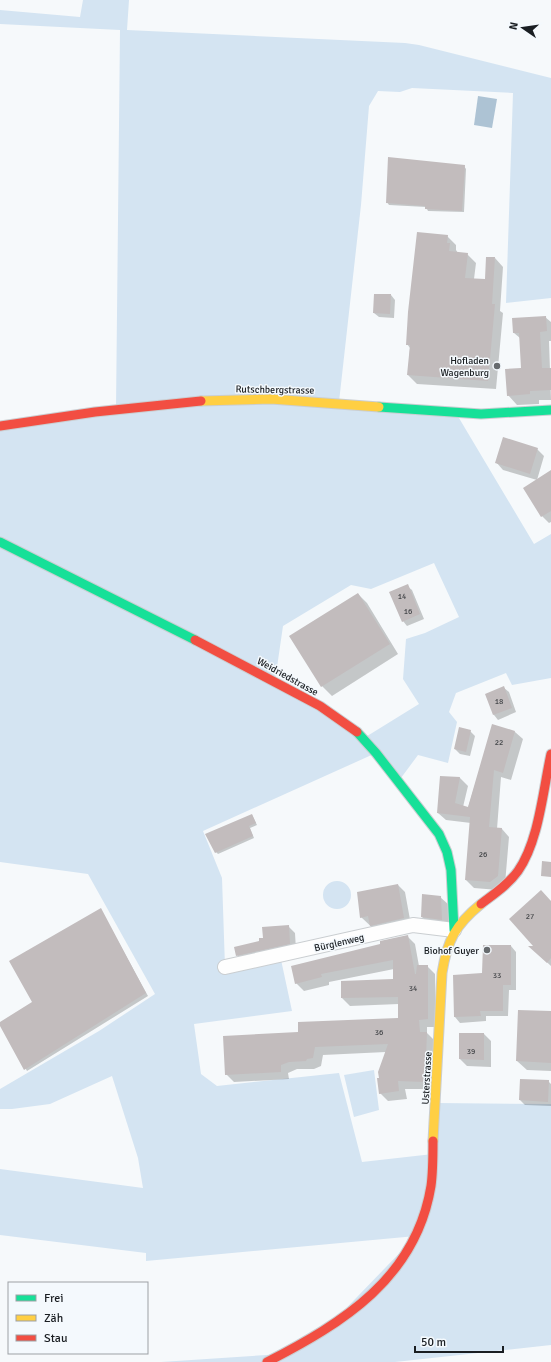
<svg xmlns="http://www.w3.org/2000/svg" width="551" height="1362" viewBox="0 0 551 1362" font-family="Signika,sans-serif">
  <rect width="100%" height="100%" fill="#f6f9fb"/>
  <path fill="#d4e4f2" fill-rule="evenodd" d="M83,0H129L127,30L405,43L419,45L551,78V298L506,303L513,93L412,88L400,92L378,91L369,106L361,205L339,402L456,413L534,544L551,534V678L512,685L506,673L456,693L449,712L457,722L448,763L418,755L398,782L376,753L203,831L222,878L225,967L280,955L292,1011L194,1024L201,1074L217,1086L339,1073L362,1162L433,1154L436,1103L551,1104V1345L395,1362H161L282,1354L329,1326L416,1236L146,1261V1253L0,1235V1169L143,1188L138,1158L112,1076L50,1104L12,1109H0V1089L99,1031L155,994L88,874L0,862V426L116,409L120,30L0,24V10L80,17ZM434,563L459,617L425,633L406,639L403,679L419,704L364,738L275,681L283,626L351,585L371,589Z
    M323 895a14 14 0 1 1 28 0a14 14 0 1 1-28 0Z
    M374,1070L379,1110L354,1117L344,1075Z"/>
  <path fill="#adc3d4" d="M478,96L497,99L492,128L474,125Z"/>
  <path fill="#0003" d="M464,166L466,169L464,212L428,211L426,207L389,205L387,202Z
    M447,236L456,245V250L458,253L467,254L476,263L474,279L486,280L495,258L503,267L500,311L503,313L496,389L417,384L408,375L410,348L407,344Z
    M391,295L395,300L394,318L379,317L374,313Z
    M545,317L551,322V341H549L551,400H539V404L517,405L508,395L522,369L520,338L514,333Z
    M537,449L544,456L537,480L503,470L496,462Z
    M551,475V522L549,523L542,516Z
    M407,586L412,590L424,619L407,626L403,621Z
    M358,594L367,603L398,654L332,696L322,686L291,636Z
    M504,688L509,692L516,712L498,720L494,715L486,695Z
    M493,725L515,732L523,739L511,780L501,777L497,829H502L509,837L505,884L498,890L474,888L466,880L471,823L446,820L438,813L441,777L460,778L468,786L463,807L468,808Z
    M470,731L475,736L470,756L460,754L455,749Z
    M252,815L257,825L250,828L254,838L218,854L216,852Z
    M398,885L405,892L411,925L378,933L361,917Z
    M440,897L448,904L449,927L429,924L422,917Z
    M551,902V966L538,954L536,947Z
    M102,912L148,996L27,1071L0,1023L33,1003Z
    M288,926L295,933L296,950L244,962L237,955Z
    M407,936L415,944L419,966H427L435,974L436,1027H427V1033L435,1041L432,1089H405L407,1099L388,1101L380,1093V1079L386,1052L323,1055L321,1066L314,1069H297L288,1073L289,1079L234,1082L226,1074L299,1033L399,1019V1004L350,1006L342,998L394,980V969L329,982V985L304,991L296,983L376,946Z
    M511,946L516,952V990H509L508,1016H486V1021L460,1023L455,1017L454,976L483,974Z
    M551,1012V1071L527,1070L517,1061Z
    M484,1034L491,1041V1067L467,1066L460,1059Z
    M548,1081L551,1084V1106L525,1105L520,1100Z"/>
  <path fill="#c2bcbd" d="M388,157L465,165L462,211L425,209V206L386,203Z
    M417,232L448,235L447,243H450L449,251L468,253L465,278L485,279L486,257H495L492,304H495L488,381L407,375L410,345H406L408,312Z
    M374,294H391L390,314L373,313Z
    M546,316L547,331L540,332L542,368H551V390L530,391V394L507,396L505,369L521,368L519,333H513L512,318Z
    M503,437L538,448L530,474L495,463Z
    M551,470V511L541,517L523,488Z
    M408,584L420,614L402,622L389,592Z
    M358,593L390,644L321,687L289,636Z
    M504,686L512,708L493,715L485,694Z
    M492,724L515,731L503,773L494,770L489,827L502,828L498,876L490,882L465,880L470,817L437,813L440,776L460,777L455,803L468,807Z
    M459,727L471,730L466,752L454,749Z
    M252,814L256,823L249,826L253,836L215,853L205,834Z
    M542,861L551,862V877L541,876Z
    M398,884L404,918L370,926L368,916L360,918L357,892Z
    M541,890L551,901V958L547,963L528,946H533L509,919Z
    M422,894L441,896L442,920L421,917Z
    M101,908L146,993L24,1070L0,1026V1022L32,1002L9,961Z
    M289,925L290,944L236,956L234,947L259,941V938H263L262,927Z
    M408,935L415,974H416L417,965H428V1019L419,1020L420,1032H427L425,1082L398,1081L399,1091L379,1094L377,1078H379L378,1072L388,1044L315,1047L313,1058L307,1059L306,1061L289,1062L281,1065V1072L225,1075L223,1036L298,1032V1022L398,1018V997L341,998V981L393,979V960L321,974L322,977L295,984L291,966L376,945L380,944V941Z
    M483,945H511V985H503V1011H480L481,1016L454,1017L453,975L482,973Z
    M518,1010L551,1011V1063L516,1061Z
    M459,1033H484V1060L459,1059Z
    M520,1079L549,1080L548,1102L519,1100Z"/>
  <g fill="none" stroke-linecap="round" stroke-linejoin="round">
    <g stroke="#caced1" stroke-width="16">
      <path id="street" d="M225,967L413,925L454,930"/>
    </g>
    <g stroke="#caced1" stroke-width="11">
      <path id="fast" d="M379,407L481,414L551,410
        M0,542L195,640
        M357,732L376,753L439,834L447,852L451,870L454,930"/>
    </g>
    <g stroke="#caced1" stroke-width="11">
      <path id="slow" d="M201,401L271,399L379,407
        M433,1141L442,973C447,941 455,925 481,904"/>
    </g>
    <g stroke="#caced1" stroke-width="11">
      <path id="jam" d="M0,426L95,412L201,401
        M195,640L320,706L357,732
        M481,904C494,894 508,885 518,871C539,841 543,790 551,754
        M267,1362C343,1323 416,1278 431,1186C433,1172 433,1156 433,1141"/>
    </g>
    <use href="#street" stroke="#fefefe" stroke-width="14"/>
    <use href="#fast" stroke="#16e098" stroke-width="9"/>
    <use href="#slow" stroke="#ffcf43" stroke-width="9"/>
    <use href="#jam" stroke="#f24e42" stroke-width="9"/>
  </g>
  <g fill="#676b6e" stroke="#f4f9fd" stroke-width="1.5">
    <circle cx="497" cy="366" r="4"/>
    <circle cx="487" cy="950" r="4"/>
  </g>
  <g text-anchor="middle" stroke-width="3" stroke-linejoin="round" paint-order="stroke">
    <g font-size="8" fill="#444649">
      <text x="402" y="599">14</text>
      <text x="408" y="614">16</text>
      <text x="499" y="704">18</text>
      <text x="499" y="745">22</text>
      <text x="483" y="857">26</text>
      <text x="530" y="919">27</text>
      <text x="497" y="978">33</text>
      <text x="413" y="991">34</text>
      <text x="379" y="1035">36</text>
      <text x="471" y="1054">39</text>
    </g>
    <g font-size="10" fill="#1a1e22" stroke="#f4f9fd" text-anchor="end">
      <text x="489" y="364">Hofladen<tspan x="489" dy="12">Wagenburg</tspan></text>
      <text x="479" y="954">Biohof Guyer</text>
    </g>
    <g font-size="10" fill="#1a1e22" stroke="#f4f9fd">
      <text transform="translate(275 389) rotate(1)" y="4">Rutschbergstrasse</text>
      <text transform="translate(288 676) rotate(29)" y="4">Weidriedstrasse</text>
      <text transform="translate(339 942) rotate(-13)" y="4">Bürglenweg</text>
      <text transform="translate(426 1078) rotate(-87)" y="4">Usterstrasse</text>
    </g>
  </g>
  <rect x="8" y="1282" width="140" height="72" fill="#f4f9fd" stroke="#9da1a5"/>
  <rect x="16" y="1295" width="20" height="6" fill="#16e098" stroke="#9da1a5"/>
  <text x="44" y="1302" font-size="12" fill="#1a1e22">Frei</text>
  <rect x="16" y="1315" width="20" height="6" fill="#ffcf43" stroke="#9da1a5"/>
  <text x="44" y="1322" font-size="12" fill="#1a1e22">Zäh</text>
  <rect x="16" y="1335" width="20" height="6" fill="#f24e42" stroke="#9da1a5"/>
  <text x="44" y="1342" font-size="12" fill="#1a1e22">Stau</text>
  <g transform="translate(523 28) rotate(283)" stroke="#f4f9fd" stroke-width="3" paint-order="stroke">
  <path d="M0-3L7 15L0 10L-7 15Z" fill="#1a1e22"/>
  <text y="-6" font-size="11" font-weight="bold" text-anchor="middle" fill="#1a1e22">N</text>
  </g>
  <path d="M415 1346v6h88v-6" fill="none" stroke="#1a1e22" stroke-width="2"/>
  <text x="421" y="1346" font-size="12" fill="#1a1e22" stroke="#f4f9fd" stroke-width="3" paint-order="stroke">50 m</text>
</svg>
